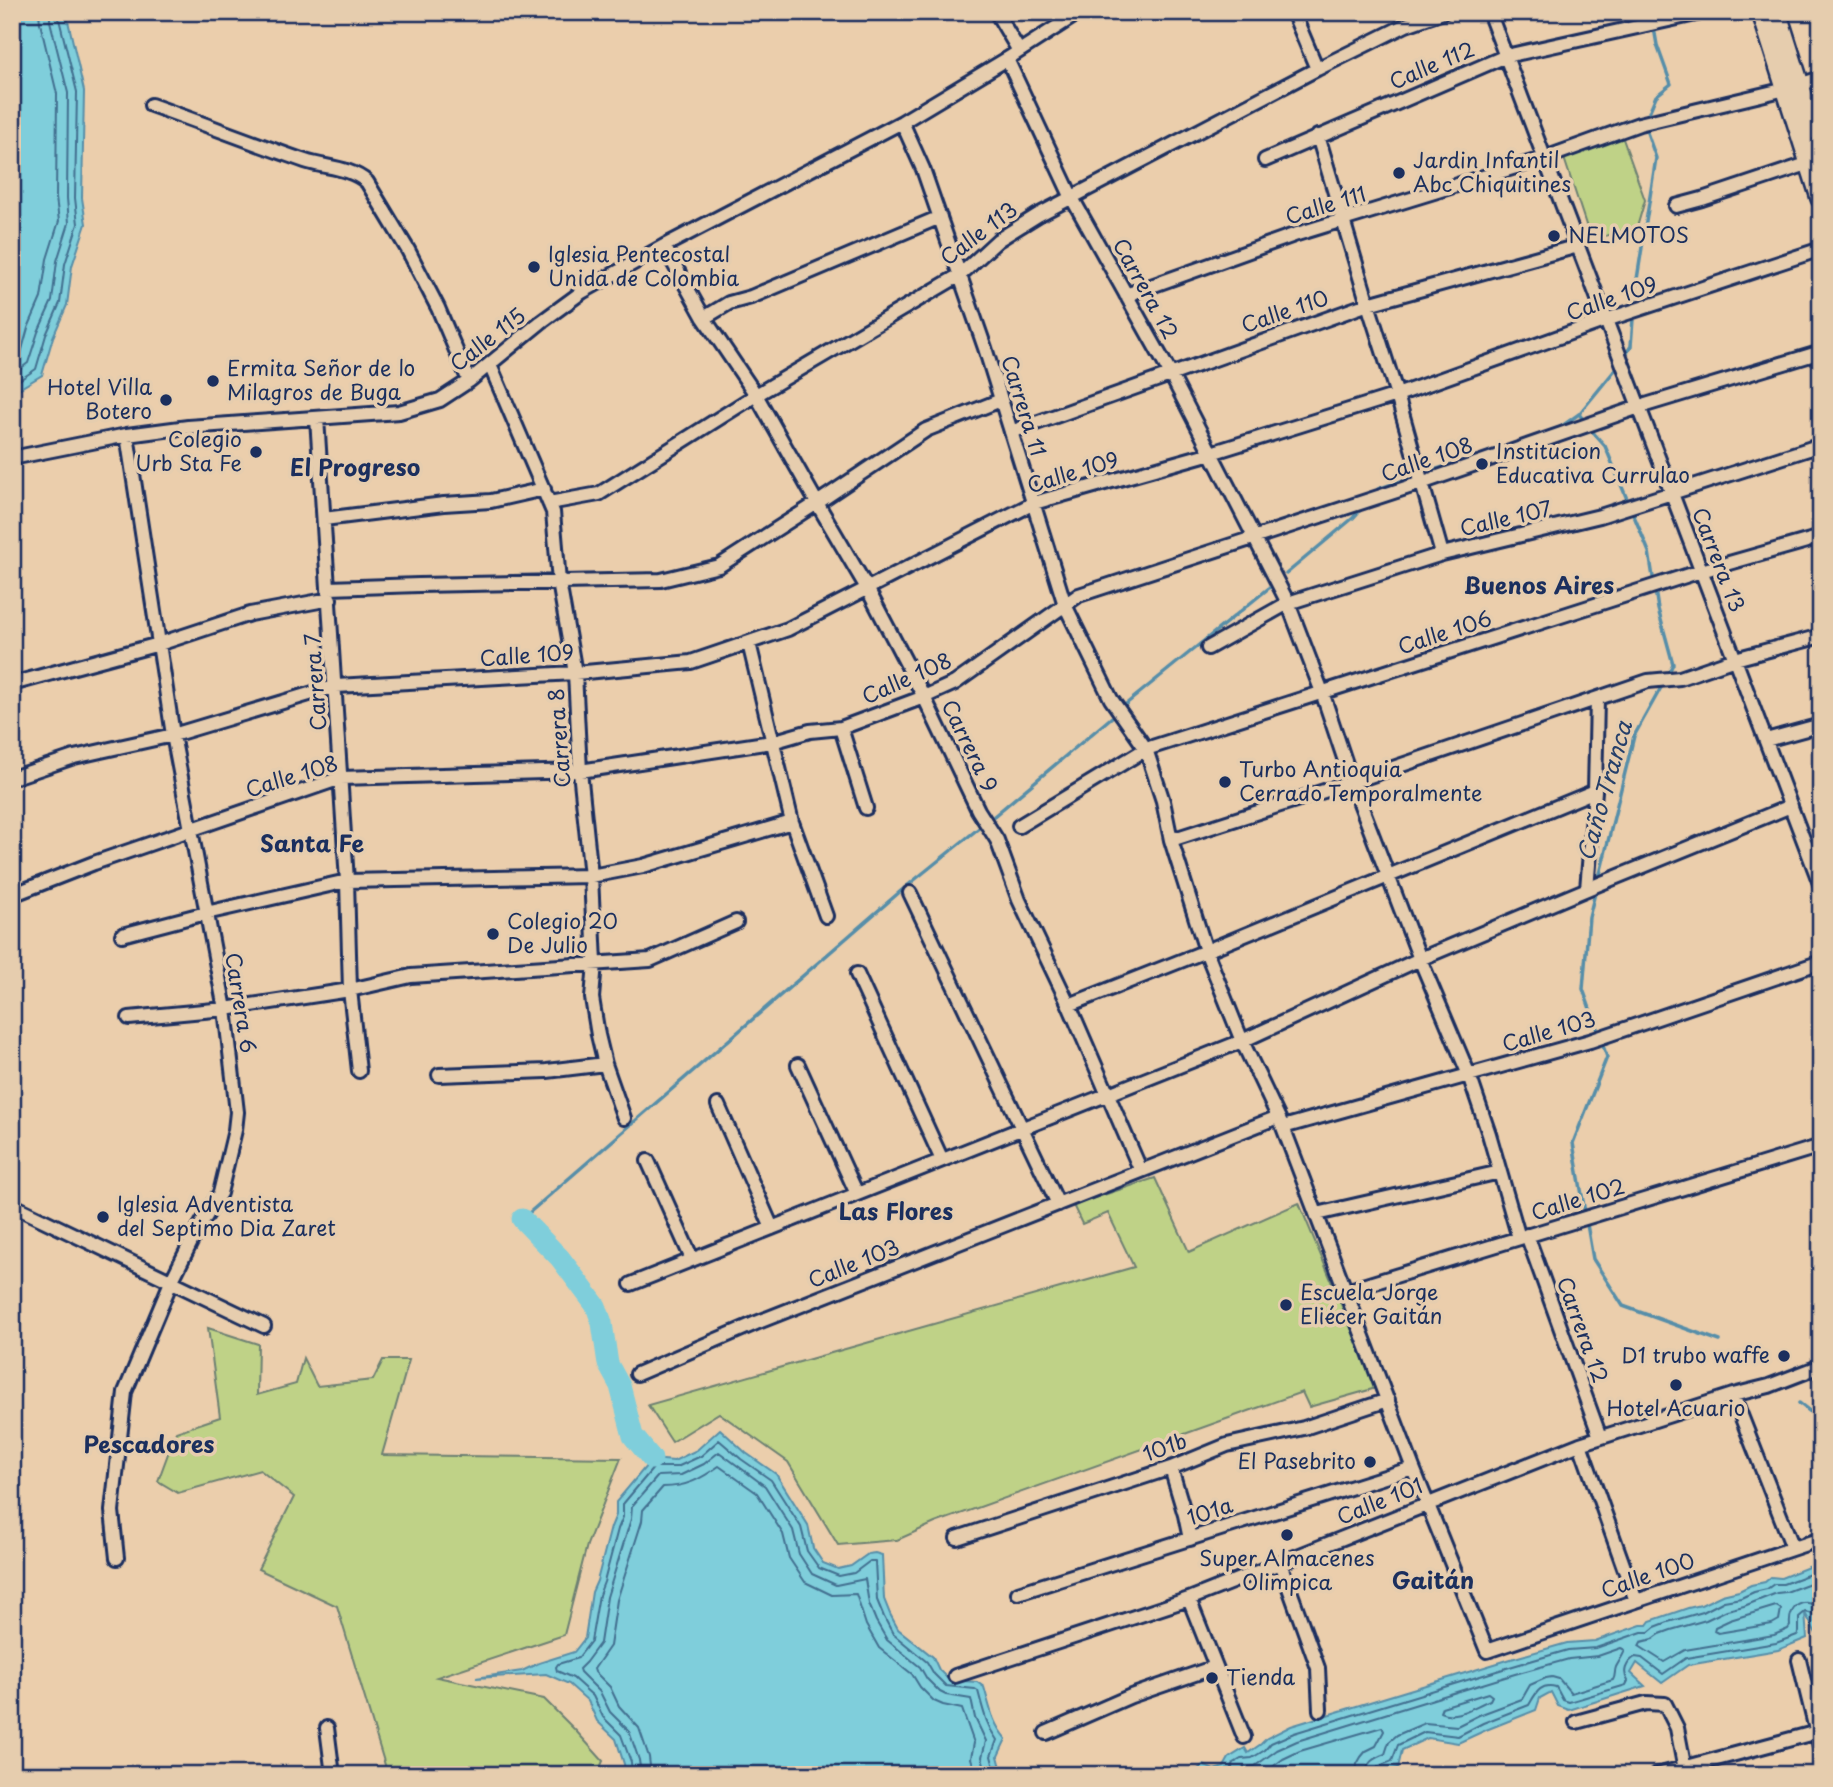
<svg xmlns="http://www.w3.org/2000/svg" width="1833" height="1787" viewBox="0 0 1833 1787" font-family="'Playpen Sans',sans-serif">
  <rect width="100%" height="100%" fill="#ebceac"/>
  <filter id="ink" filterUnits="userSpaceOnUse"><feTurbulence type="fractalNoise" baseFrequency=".0143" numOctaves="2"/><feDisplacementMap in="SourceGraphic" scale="14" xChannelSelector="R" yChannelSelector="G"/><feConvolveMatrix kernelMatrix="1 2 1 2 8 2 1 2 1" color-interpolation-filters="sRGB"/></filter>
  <g filter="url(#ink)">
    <path fill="#bfd287" stroke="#6d8072" stroke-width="2" d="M1622,136L1645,200L1637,227L1591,240L1563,155Z
      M1155,1178L1189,1252L1299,1203L1376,1388L1309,1407L1302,1392L935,1523L897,1540L838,1545L788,1462L719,1413L672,1442L648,1405L1134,1267L1108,1213L1082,1224L1073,1205Z
      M208,1328L258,1344L257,1395L296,1384L303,1358L317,1386L373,1380L383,1360H409L382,1455L621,1458L587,1545L564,1635L437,1677L544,1699L576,1731L603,1761L597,1775H532L528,1771L508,1775H388L337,1606L258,1569L294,1497L260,1470L178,1493L158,1481L176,1432L220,1417Z"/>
    <path fill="#7fcedb" stroke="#578ea9" stroke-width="2" d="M12,12H66L84,91L82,198L86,224L72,266L67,305L53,337L42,375L12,393Z
      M720,1429L746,1453L776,1474L808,1525L813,1548L823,1563L838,1569L851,1566L868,1554L875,1553L882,1555L884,1599L890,1614L898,1629L933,1657L939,1670L949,1680L977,1682L984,1687C990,1707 992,1723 1006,1739L998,1756L1003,1775H625L624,1764L616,1739L597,1721L588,1701L569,1684L546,1674L476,1678L522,1671L539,1663L574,1652L585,1638L592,1592L597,1581L611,1527L616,1515V1502L652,1459L674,1461L697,1450Z
      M1821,1562V1637H1818L1805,1613L1807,1638L1778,1650L1688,1665L1662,1683L1637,1663L1631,1673L1645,1686L1569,1710L1558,1706L1551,1692L1540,1698L1536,1710L1486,1730L1458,1743L1428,1738L1402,1750L1398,1768L1369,1775H1191L1203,1765L1214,1770L1224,1767L1229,1758L1245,1748L1248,1753L1261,1744L1267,1738L1291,1726L1511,1659L1567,1643L1595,1641L1641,1625H1647L1650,1621L1688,1608L1701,1605L1722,1595L1739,1591L1751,1585L1765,1582L1771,1577L1781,1578Z"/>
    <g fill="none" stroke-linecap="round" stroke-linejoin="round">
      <path stroke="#436f90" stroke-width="2" d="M12,362L20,357L28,328L41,298L47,259L59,221L56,198L57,94L40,23L39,12
        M12,375L28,363L38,332L52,301L57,261L69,223L67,198L68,93L50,21V12
        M12,385L36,369L46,335L60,303L65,264L78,224L75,198L77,92L59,19V12
        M1821,1579L1786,1592L1777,1593L1744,1606L1727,1610L1706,1620L1671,1630L1660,1634L1653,1639L1641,1642L1639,1646L1664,1662L1685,1650L1774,1635L1788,1629L1790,1626C1788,1606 1804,1595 1821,1610
        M1776,1606L1781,1609L1779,1620L1772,1624L1718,1633L1714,1631L1715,1627L1730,1620Z
        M1488,1693L1492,1696L1490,1700C1474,1706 1456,1720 1440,1712L1442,1707Z
        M632,1775L631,1762L621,1735L603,1717L593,1696L573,1678L557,1671L556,1667L558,1664L578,1658L591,1641L599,1595L604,1582L618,1529L623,1517V1504L654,1467H677L701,1456L719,1440L741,1459L771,1480L801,1527L807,1551L819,1568L839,1576L854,1573L870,1561H875L877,1600L884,1617L893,1634L927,1662L934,1674L946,1686L975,1689L978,1691C983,1709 986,1725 997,1740L991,1756L996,1775
        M641,1775L639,1760L629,1731L610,1712L600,1692L580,1672L579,1669L586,1662L600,1643L607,1597L631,1519L632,1506L658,1476L681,1475L704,1464L719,1452L765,1486L793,1530L799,1554L812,1574L836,1585L865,1579L869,1604L876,1621L887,1640L920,1667L927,1679L940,1692L946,1695L971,1699L975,1718L986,1741L982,1757L987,1775
        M651,1775L649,1757L639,1728L619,1706L610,1687L595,1672L594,1669L610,1646L617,1600L642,1521L643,1510L663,1487C686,1487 701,1479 719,1466L757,1493L783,1534L789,1558L805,1582L832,1595L856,1594L866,1625L879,1648L912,1674L920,1687L934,1701L943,1705L962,1709L974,1743L971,1758L976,1775
        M1224,1775L1230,1772L1234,1763L1241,1759L1252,1758L1265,1750L1271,1743L1294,1733L1513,1666L1568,1650L1596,1648L1642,1632H1649L1655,1627L1668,1622L1703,1612L1724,1601L1741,1598L1754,1592L1767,1589L1774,1584H1783L1821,1570
        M1238,1775L1243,1768L1255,1766L1277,1750L1297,1741L1515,1674L1569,1659L1598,1656L1621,1648L1625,1650C1623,1656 1619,1661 1616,1667C1614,1672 1616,1675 1613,1680L1571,1693L1559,1679L1552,1677L1546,1678L1530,1685L1522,1699L1479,1715L1457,1726L1425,1723L1397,1735L1389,1742L1385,1754C1374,1758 1366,1762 1366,1775
        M1262,1775L1283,1759L1300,1751L1382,1727L1384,1731L1376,1746L1366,1751L1361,1757L1357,1764L1356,1775
        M1375,1775C1375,1763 1385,1765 1392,1761L1398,1745L1425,1732L1458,1736L1483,1723L1529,1705C1535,1695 1540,1682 1556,1687L1563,1700L1569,1702L1626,1685L1628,1681C1622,1672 1626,1663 1635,1657L1642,1658L1663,1674L1686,1658L1776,1643L1797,1635L1799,1632V1617L1805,1612L1813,1614L1821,1628"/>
      <path stroke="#578ea9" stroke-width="3.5" d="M1647,117L1656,96L1671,84L1657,45L1654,28
        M1623,359L1631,346L1635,292L1656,158L1644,124
        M1585,422L1579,414L1619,365
        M1589,428L1605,446L1649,552L1658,609L1673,664L1668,674
        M1555,431L1579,414
        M1428,472L1521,442
        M1374,494L1378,489L1410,478
        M1286,574L1353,518L1362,508
        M1126,704L1269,588
        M994,816L1112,717
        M1598,882L1634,736L1663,684
        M1596,889L1589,917L1583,989L1607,1057L1573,1143L1593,1259L1623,1306L1720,1341
        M522,1219L902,890L979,828
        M1799,1403L1821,1420"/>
      <path stroke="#7fcedb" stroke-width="21" d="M522,1219L560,1258L596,1306L602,1323L608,1364L620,1386L633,1436L652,1459"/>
      <g stroke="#1b2f5e" stroke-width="18">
        <path id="street" d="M996,12L1019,51
          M1293,12L1317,69
          M1489,12L1821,886
          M1007,59L1072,198L1170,373L1288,603L1322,692L1352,782L1420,959L1469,1075L1489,1134L1519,1238
          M151,105C202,123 253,143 305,161C326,168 350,167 367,182L408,250L438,308L469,381
          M902,122L923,169L985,348L1065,605L1111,699L1146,749L1163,801L1171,840L1206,951L1242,1041L1283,1127L1413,1468L1487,1651L1821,1539
          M1318,136L1368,304L1397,395L1442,554
          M1265,160L1506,56L1705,12
          M1676,206L1702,199L1810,163
          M664,246L704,318L756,395L817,503L867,588L924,697L978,810L997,840L1019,900L1069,1005L1141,1171
          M1126,295L1294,235L1545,158L1639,124L1786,89L1821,78
          M704,318L729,303L751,297L940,217
          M490,365L553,512L559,582L575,673L580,771L591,876L595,963L592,998L598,1035L605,1064L624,1118
          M317,418L347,881L350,990L359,1071
          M1011,432L1368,304L1578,246
          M12,458L127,435L188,427L399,412L440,400L469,381L541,322L582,292L664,246L902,122L1007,59L1080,12
          M549,503L599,494L756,395L960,275L998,240L1038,215L1317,69L1406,25L1443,12
          M324,519L444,504L491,501L544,489
          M329,588L419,585L661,580L719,566L817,503L926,430L1001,400
          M749,643L792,822L826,916
          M1208,648L1288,603L1442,554L1600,516L1821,445
          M12,684L159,644L250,614L330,599
          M841,728L866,808
          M1766,740L1821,725
          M12,778L74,757L173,735L336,686L575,673L691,662L788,629L1034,503L1211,453L1397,395L1606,320L1821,249
          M1019,826L1146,749L1701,571L1821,537
          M1171,840L1352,782L1648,681L1680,678L1735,659L1821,636
          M1587,889L1595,791
          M910,893L1058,1204
          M12,895L94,863L341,778L580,771L772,742L810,731L841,728L924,697L955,683L1079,595L1421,483L1639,407L1821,352
          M122,935L206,913L347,881L591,876L643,866L792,822
          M857,974L942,1160
          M1069,1005L1206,951L1595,791L1597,699
          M129,1018L225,1009L350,990L411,976L650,960L736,922
          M798,1065L857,1194
          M439,1075L547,1071L605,1064
          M718,1105L772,1228
          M1283,1127L1590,1041L1821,962
          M648,1161L692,1259
          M12,1205L264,1326
          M1317,1214L1500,1172
          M1527,1235L1600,1437
          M631,1284L1242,1041L1420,959L1592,887L1791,806
          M1346,1291L1821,1146
          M637,1374L756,1323L1278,1117
          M1733,1395L1793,1548
          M1580,1444L1636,1601
          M1171,1468L1185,1515L1190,1539
          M957,1538L1171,1468L1227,1445L1304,1428L1388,1400
          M117,1558L112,1511L125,1392L171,1282L193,1238L220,1193L235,1130L237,1112L225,1009L173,735L127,435
          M1280,1563L1318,1668L1320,1710
          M1018,1593L1413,1468
          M1189,1599L1244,1737
          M1799,1660L1821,1750
          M955,1676L1189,1599L1580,1444L1733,1395L1769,1386L1821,1366
          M1576,1722L1646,1703L1665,1704L1677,1728L1686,1775
          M327,1728L333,1775
          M1046,1733L1131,1696L1215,1667
          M1657,1775L1821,1731"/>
      </g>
      <g stroke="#1b2f5e" stroke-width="24">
        <path id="primary" d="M1762,12L1821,198
          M1780,24L1813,129"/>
      </g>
      <use href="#street" stroke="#e6cdae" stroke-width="12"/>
      <use href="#primary" stroke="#e6cdae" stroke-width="19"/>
    </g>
  </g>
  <g fill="#1b2f5e" stroke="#e6cdae" stroke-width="2.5">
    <circle cx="1399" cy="173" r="7"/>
    <circle cx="1554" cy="236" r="7"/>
    <circle cx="534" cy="267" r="7"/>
    <circle cx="213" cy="381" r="7"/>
    <circle cx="166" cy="400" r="7"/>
    <circle cx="256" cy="452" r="7"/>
    <circle cx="1482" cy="464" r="7"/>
    <circle cx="1225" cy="782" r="7"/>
    <circle cx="493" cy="934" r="7"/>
    <circle cx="103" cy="1217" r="7"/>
    <circle cx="1286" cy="1305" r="7"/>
    <circle cx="1784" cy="1356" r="7"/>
    <circle cx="1676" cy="1385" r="7"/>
    <circle cx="1370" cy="1462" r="7"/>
    <circle cx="1287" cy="1535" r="7"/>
    <circle cx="1212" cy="1678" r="7"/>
  </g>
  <g text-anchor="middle" stroke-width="7" stroke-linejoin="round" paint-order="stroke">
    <g font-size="21" fill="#1b2f5e" stroke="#e6cdae">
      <text transform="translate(1432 66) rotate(-23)" y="7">Calle 112</text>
      <text transform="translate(1326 206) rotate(-17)" y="7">Calle 111</text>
      <text transform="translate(979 234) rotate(-37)" y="7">Calle 113</text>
      <text transform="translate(1145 289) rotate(61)" y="7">Carrera 12</text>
      <text transform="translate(1612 299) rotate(-19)" y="7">Calle 109</text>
      <text transform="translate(1285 312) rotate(-19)" y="7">Calle 110</text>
      <text transform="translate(488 340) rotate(-38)" y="7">Calle 115</text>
      <text transform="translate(1023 406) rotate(73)" y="7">Carrera 11</text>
      <text transform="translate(1427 460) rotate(-19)" y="7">Calle 108</text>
      <text transform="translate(1073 473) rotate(-17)" y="7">Calle 109</text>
      <text transform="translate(1506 519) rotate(-13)" y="7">Calle 107</text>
      <text transform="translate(1718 560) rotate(69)" y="7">Carrera 13</text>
      <text transform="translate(1445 633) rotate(-18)" y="7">Calle 106</text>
      <text transform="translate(527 656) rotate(-4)" y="7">Calle 109</text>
      <text transform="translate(907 679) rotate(-24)" y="7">Calle 108</text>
      <text transform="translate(316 682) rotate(-94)" y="7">Carrera 7</text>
      <text transform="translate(560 738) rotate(-94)" y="7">Carrera 8</text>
      <text transform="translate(969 746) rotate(64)" y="7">Carrera 9</text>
      <text transform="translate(292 777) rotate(-17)" y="7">Calle 108</text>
      <text transform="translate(240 1003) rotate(81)" y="7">Carrera 6</text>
      <text transform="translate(1549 1032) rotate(-16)" y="7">Calle 103</text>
      <text transform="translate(1578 1200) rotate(-17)" y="7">Calle 102</text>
      <text transform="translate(854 1264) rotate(-22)" y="7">Calle 103</text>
      <text transform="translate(1582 1330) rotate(70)" y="7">Carrera 12</text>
      <text transform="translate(1165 1448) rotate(-20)" y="7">101b</text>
      <text transform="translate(1380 1502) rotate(-22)" y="7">Calle 101</text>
      <text transform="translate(1210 1512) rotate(-18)" y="7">101a</text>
      <text transform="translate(1648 1576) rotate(-19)" y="7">Calle 100</text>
    </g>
    <g font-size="21" fill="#1b2f5e" stroke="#e6cdae" text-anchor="start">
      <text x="1413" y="168">Jardin Infantil<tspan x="1413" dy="24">Abc Chiquitines</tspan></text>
      <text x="1568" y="243">NELMOTOS</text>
      <text x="548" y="262">Iglesia Pentecostal<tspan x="548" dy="24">Unida de Colombia</tspan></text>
      <text x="227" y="376">Ermita Señor de lo<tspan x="227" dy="24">Milagros de Buga</tspan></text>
      <text x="152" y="395" text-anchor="end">Hotel Villa<tspan x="152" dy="24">Botero</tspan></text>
      <text x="242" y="447" text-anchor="end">Colegio<tspan x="242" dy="24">Urb Sta Fe</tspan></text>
      <text x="1496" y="459">Institucion<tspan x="1496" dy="24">Educativa Currulao</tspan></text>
      <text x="1239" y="777">Turbo Antioquia<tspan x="1239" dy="24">Cerrado Temporalmente</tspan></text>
      <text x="507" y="929">Colegio 20<tspan x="507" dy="24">De Julio</tspan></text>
      <text x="117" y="1212">Iglesia Adventista<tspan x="117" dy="24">del Septimo Dia Zaret</tspan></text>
      <text x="1300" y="1300">Escuela Jorge<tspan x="1300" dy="24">Eliécer Gaitán</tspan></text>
      <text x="1770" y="1363" text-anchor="end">D1 trubo waffe</text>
      <text x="1676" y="1416" text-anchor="middle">Hotel Acuario</text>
      <text x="1356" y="1469" text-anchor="end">El Pasebrito</text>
      <text x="1287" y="1566" text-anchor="middle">Super Almacenes<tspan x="1287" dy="24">Olimpica</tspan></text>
      <text x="1226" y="1685">Tienda</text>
    </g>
    <g font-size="23" font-weight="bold" fill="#1b2f5e" stroke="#e6cdae">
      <text x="355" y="476">El Progreso</text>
      <text x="1539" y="594">Buenos Aires</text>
      <text x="312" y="852">Santa Fe</text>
      <text x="896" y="1220">Las Flores</text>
      <text x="149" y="1453">Pescadores</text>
      <text x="1433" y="1589">Gaitán</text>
    </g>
    <g font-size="23" font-style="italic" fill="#253f6a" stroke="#e6cdae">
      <text transform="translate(1605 791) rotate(-74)" y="8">Caño Tranca</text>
    </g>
  </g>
  <rect width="1833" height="1787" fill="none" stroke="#e6cdae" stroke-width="42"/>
  <rect x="21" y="21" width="1791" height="1745" fill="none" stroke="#1b2f5e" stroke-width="2.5" filter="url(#ink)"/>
</svg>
